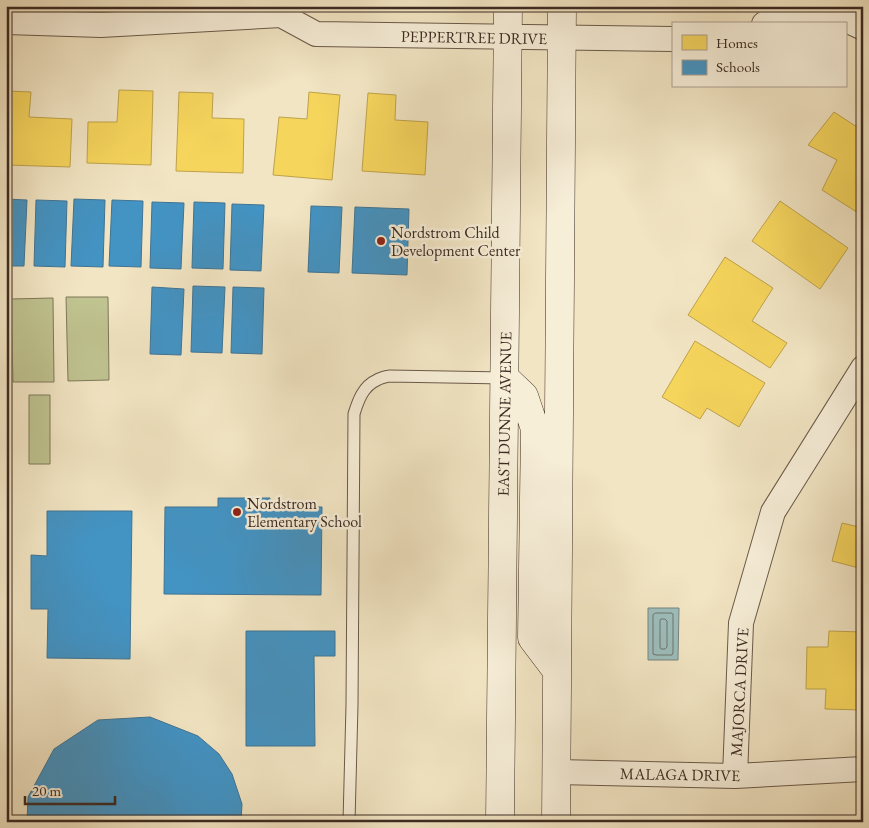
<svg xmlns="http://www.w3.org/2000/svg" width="869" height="828" viewBox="0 0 869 828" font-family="'EB Garamond',serif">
  <rect width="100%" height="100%" fill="#f2e5c3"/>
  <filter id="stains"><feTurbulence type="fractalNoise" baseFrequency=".004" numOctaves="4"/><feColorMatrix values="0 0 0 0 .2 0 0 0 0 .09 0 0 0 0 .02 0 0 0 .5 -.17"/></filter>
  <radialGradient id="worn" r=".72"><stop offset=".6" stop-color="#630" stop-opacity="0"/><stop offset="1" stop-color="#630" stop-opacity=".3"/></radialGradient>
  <path fill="#bfc390" stroke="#7e7759" d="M66,297H108L109,380L68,381Z
    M53,298L54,382H13L11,299Z
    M29,395H50V464H29Z"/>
  <path fill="#9dbdbb" stroke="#76837e" d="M648,608H679L678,660H648Z"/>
  <path fill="#f6d55c" stroke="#bea24b" d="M119,90L153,91L151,165L87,163L88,122H117Z
    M6,91L31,92L29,117L72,119L70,167L6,165Z
    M179,92L213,93L212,118L244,119L243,173L176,171Z
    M309,92L340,95L332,180L273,175L279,117L307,119Z
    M368,93L396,95L395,120L428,122L425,175L362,171Z
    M834,112L863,131V216L822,190L837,160L808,145Z
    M780,201L848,248L820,289L752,241Z
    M725,257L773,288L752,321L787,343L770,368L688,315Z
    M695,341L765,383L739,427L707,408L700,419L662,397Z
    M842,523L863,528V569L832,561Z
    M829,631L863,632V710L825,709L826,689H806L807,647H828Z"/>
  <path fill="#4393c3" stroke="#417493" d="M6,199L27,200L24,266H6Z
    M74,199L105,200L103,267L71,266Z
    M36,200L67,201L65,267L34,266Z
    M112,200L143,201L141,267L109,266Z
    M152,202L184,203L181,269L150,268Z
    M194,202L225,203L223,269L192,268Z
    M232,204L264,205L261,271L230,270Z
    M311,206L342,207L339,273L308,272Z
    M355,207L409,209L407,275L352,273Z
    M193,286L225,287L222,353L191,352Z
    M152,287L184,289L181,355L150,354Z
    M233,287L264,288L262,354L231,353Z
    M218,498H270V507H322L321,595L164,594L165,507H218Z
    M47,511H132L130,659L47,658L48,609H31V555L47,556Z
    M246,631H335V656H314L315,746H246Z
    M150,717L198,736L219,754L232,774L242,804L241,822H27L28,797L54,749L98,720Z"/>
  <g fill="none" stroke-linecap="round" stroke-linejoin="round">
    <path stroke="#6c746e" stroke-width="1" d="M656,613H671L673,614V653L672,655H656L653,654V615Z
      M661,619H665L667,621V647L665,649H661L660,647V621Z"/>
    <g stroke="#6a5a4a" stroke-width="13">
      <path id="lane" d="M349,822L352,705L354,414C358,401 363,386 377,380C380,378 385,377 389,376L505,378"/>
    </g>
    <g stroke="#6a5a4a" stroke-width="26">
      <path id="street" d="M6,22L101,25L281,15L316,34L673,39
        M764,24L771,19L848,21L863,28
        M557,772L735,776L863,769
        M735,776L741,623L773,512L863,368"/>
    </g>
    <g stroke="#3c2b22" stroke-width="29">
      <path id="secondary" d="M505,378L524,396L535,429L532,638L557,671
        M500,822L508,6
        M556,822L562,6"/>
    </g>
    <use href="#lane" stroke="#f7eed8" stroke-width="11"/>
    <use href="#street" stroke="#f7eed8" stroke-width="24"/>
    <use href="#secondary" stroke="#f7eed8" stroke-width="28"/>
  </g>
  <g fill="#8f2418" stroke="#f7eed8" stroke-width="2">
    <circle cx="381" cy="241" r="5"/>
    <circle cx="237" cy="512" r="5"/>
  </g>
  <g text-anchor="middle" stroke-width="5" stroke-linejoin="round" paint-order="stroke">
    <g font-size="16" fill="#3c2b22" stroke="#f7eed8">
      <text transform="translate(474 37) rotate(1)" y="6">PEPPERTREE DRIVE</text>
      <text transform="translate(504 414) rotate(-89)" y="6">EAST DUNNE AVENUE</text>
      <text transform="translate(739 692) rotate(-87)" y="6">MAJORCA DRIVE</text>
      <text transform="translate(680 774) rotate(1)" y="6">MALAGA DRIVE</text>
    </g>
    <g font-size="16" fill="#3c2b22" stroke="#f7eed8" text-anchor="start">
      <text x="391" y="238">Nordstrom Child<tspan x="391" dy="18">Development Center</tspan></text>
      <text x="247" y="509">Nordstrom<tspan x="247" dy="18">Elementary School</tspan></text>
    </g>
  </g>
  <rect width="869" height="828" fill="none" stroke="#f2e5c3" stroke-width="25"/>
  <rect x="8" y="8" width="854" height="813" fill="none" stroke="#3c2b22" stroke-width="2.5"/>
  <rect x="12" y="12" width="844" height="803" fill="none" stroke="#3c2b22"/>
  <rect x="672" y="22" width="175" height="65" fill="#f7eed8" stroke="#aca08f"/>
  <rect x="682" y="35" width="25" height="15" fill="#f6d55c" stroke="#aca08f"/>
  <text x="716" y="48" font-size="15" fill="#3c2b22">Homes</text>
  <rect x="682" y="60" width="25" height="15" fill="#4393c3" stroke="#aca08f"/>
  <text x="716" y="72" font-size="15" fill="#3c2b22">Schools</text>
  <path d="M25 796v8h90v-8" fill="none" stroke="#3c2b22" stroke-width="2.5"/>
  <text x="32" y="796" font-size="15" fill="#3c2b22" stroke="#f7eed8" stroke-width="4" paint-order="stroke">20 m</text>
  <rect width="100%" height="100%" filter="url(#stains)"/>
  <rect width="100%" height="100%" fill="url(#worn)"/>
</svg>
